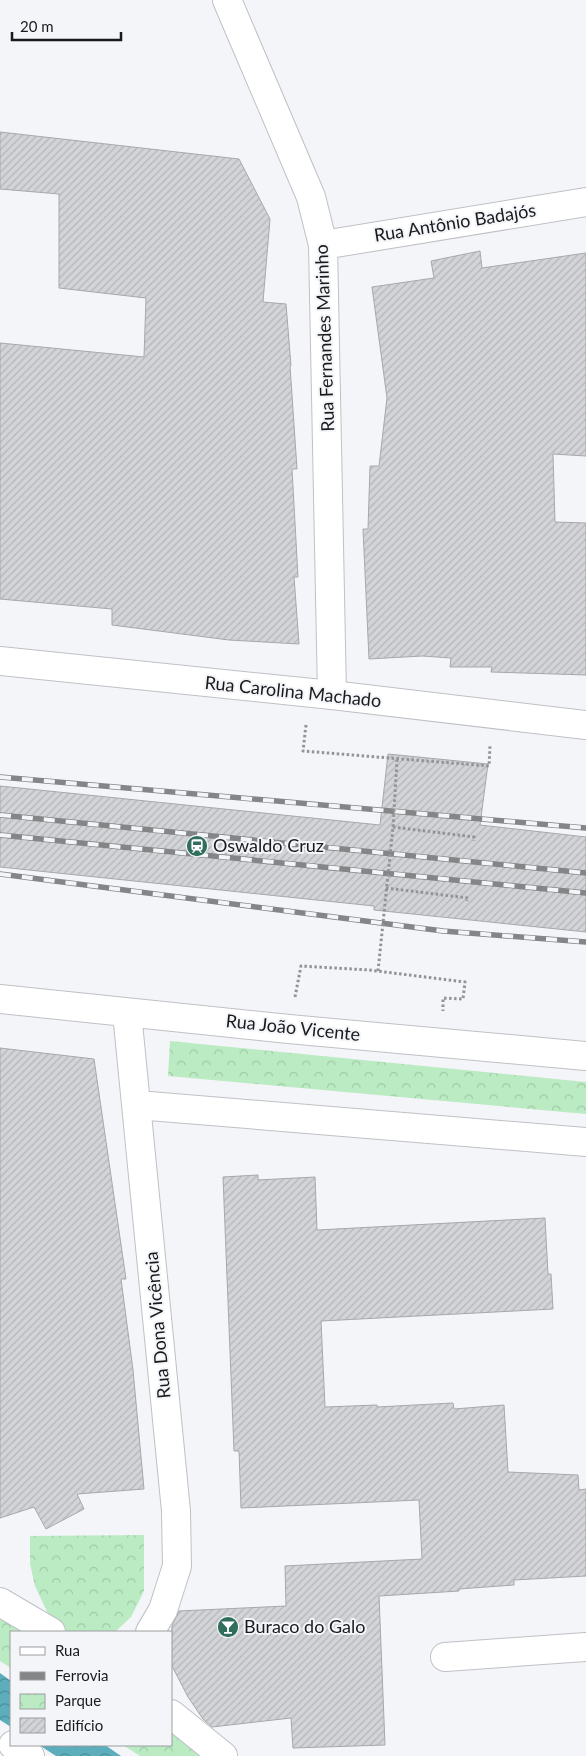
<svg xmlns="http://www.w3.org/2000/svg" width="586" height="1756" viewBox="0 0 586 1756" font-family="Lato,sans-serif">
  <defs>
    <pattern id="park-crowns" width="20" height="18" patternUnits="userSpaceOnUse" patternTransform="scale(1.25)"><rect width="20" height="18" fill="#bbebc2"/><path d="M2 6a3 3 0 1 1 6 0M12 15a3 3 0 1 1 6 0" fill="none" stroke="#a0c9a6"/></pattern>
    <pattern id="water-waves" width="16" height="10" patternUnits="userSpaceOnUse" patternTransform="scale(1.25)"><rect width="16" height="10" fill="#5caebc"/><path d="M0 5q4-4 8 0t8 0" fill="none" stroke="#4b8d98"/></pattern>
    <pattern id="building-hatch" width="6" height="6" patternUnits="userSpaceOnUse" patternTransform="scale(1.25)"><rect width="6" height="6" fill="#d3d4d7"/><path d="M-1 1l2-2M0 6l6-6M5 7l2-2" fill="none" stroke="#b5b5b8"/></pattern>
  </defs>
  <rect width="100%" height="100%" fill="#f3f5f9"/>
  <path fill="url(#park-crowns)" d="M170,1041L586,1082V1114L168,1076Z
    M144,1535V1591L131,1617L115,1632H66L50,1618L35,1586L30,1564V1536Z
    M0,1597L45,1632H11V1668L0,1661Z
    M171,1730L204,1756H140L123,1745H171Z"/>
  <path fill="url(#water-waves)" d="M0,1673L11,1681V1727L0,1720Z
    M39,1745H105L121,1756H56Z"/>
  <path fill="url(#building-hatch)" stroke="#a8a8ac" d="M0,132L239,159L270,219L263,302L286,304L291,366H290L297,469H292L298,577H294L299,644L229,640L112,625V609L0,599V343L144,357L146,298L59,288V194L0,189Z
    M480,251L482,268L586,253V456L553,454L555,522L586,523V675L491,672L492,667H450L451,658L422,656L369,659L363,529H368L370,466H379L387,398L372,287L434,278L431,261Z
    M388,754L488,764L480,825L586,837V932L374,910V906L0,867V786L380,825Z
    M0,1048L94,1059L126,1279H121L133,1370L144,1489L77,1494L84,1509L46,1529L34,1507L0,1518Z
    M258,1175V1180L315,1177L317,1230L545,1218L548,1274H551L553,1309L321,1321L325,1407L377,1405V1407L453,1403L454,1409L504,1405L508,1472L578,1475L579,1490L586,1489V1576L514,1580V1585L459,1589V1591L379,1596L385,1745L293,1748L291,1718L212,1727L203,1719L188,1697L171,1664L172,1626L179,1611L286,1606L285,1566L422,1559L419,1500L241,1508L239,1451H234L223,1177Z"/>
  <g fill="none" stroke-linecap="round" stroke-linejoin="round">
    <g stroke="#bfc1c5" stroke-width="30">
      <path id="minor" d="M227,0L311,197L323,245L332,695
        M323,245L586,202
        M127,1013L176,1511L177,1566L163,1610L150,1632
        M137,1105L586,1142
        M0,1602L51,1632
        M445,1657L586,1647
        M171,1714L223,1756
        M13,1745L30,1756"/>
    </g>
    <g stroke="#bfc1c5" stroke-width="30">
      <path id="major" d="M0,661L332,695L586,725
        M0,999L289,1029L586,1056"/>
    </g>
    <path stroke="#929396" stroke-width="3" stroke-dasharray="2.5 2.5" stroke-linecap="butt" d="M306,725L303,751L489,766L490,746
      M393,827L474,837V841
      M386,888L468,898L467,901
      M295,997L301,966L369,970L465,982L463,999L443,998V1011"/>
    <use href="#minor" stroke="#fff" stroke-width="28"/>
    <use href="#major" stroke="#fff" stroke-width="28"/>
    <g stroke="#838587" stroke-width="5.5">
      <path id="rail" d="M0,777L586,828
        M0,815L586,873
        M0,835L586,893
        M0,874L443,931L586,942"/>
    </g>
    <use href="#rail" stroke="#f3f5f9" stroke-width="4" stroke-dasharray="11" stroke-linecap="butt"/>
    <path stroke="#929396" stroke-width="3" stroke-dasharray="2.5 2.5" stroke-linecap="butt" d="M378,971L393,827L397,760"/>
  </g>
  <defs>
    <g id="station-disc" transform="scale(1.125)"><circle r="9.5" fill="#316f5c" stroke="#f3f5f9"/><path d="M-3-6H3Q5-6 5-4V2Q5 4 3 4L4.5 6H3L1.5 4h-3L-3 6H-4.5L-3 4Q-5 4-5 2V-4Q-5-6-3-6ZM-3.5-4v3h7v-3ZM-3.5 1v1.5H-2V1ZM2 1v1.5H3.5V1Z" fill="#fff"/></g>
    <g id="bar-disc" transform="scale(1.125)"><circle r="9.5" fill="#316f5c" stroke="#f3f5f9"/><path d="M-6-5H6L.8 .8V4.5H3.5V6h-7V4.5H-.8V.8Z" fill="#fff"/></g>
  </defs>
  <g fill-rule="evenodd">
    <use href="#station-disc" x="197" y="846"/>
    <use href="#bar-disc" x="228" y="1627"/>
  </g>
  <g text-anchor="middle" stroke-width="4" stroke-linejoin="round" paint-order="stroke">
    <g font-size="18" fill="#191a1b" stroke="#f3f5f9">
      <text transform="translate(455 223) rotate(-9)" y="6">Rua Antônio Badajós</text>
      <text transform="translate(325 338) rotate(-92)" y="6">Rua Fernandes Marinho</text>
      <text transform="translate(293 692) rotate(6)" y="6">Rua Carolina Machado</text>
      <text transform="translate(293 1028) rotate(6)" y="6">Rua João Vicente</text>
      <text transform="translate(158 1325) rotate(-95)" y="6">Rua Dona Vicência</text>
    </g>
    <g font-size="18" fill="#191a1b" stroke="#f3f5f9" text-anchor="start">
      <text x="213" y="852">Oswaldo Cruz</text>
      <text x="244" y="1633">Buraco do Galo</text>
    </g>
  </g>
  <rect x="10" y="1631" width="162" height="115" fill="#f3f5f9" stroke="#9c9da0"/>
  <rect x="20" y="1647" width="25" height="8" fill="#ffffff" stroke="#9c9da0"/>
  <text x="55" y="1656" font-size="15" fill="#191a1b">Rua</text>
  <rect x="20" y="1672" width="25" height="8" fill="#838587" stroke="#9c9da0"/>
  <text x="55" y="1681" font-size="15" fill="#191a1b">Ferrovia</text>
  <rect x="20" y="1694" width="25" height="15" fill="url(#park-crowns)" stroke="#9c9da0"/>
  <text x="55" y="1706" font-size="15" fill="#191a1b">Parque</text>
  <rect x="20" y="1718" width="25" height="15" fill="url(#building-hatch)" stroke="#9c9da0"/>
  <text x="55" y="1731" font-size="15" fill="#191a1b">Edifício</text>
  <path d="M12 32v8h109v-8" fill="none" stroke="#191a1b" stroke-width="2.5"/>
  <text x="20" y="32" font-size="15" fill="#191a1b" stroke="#f3f5f9" stroke-width="4" paint-order="stroke">20 m</text>
</svg>
